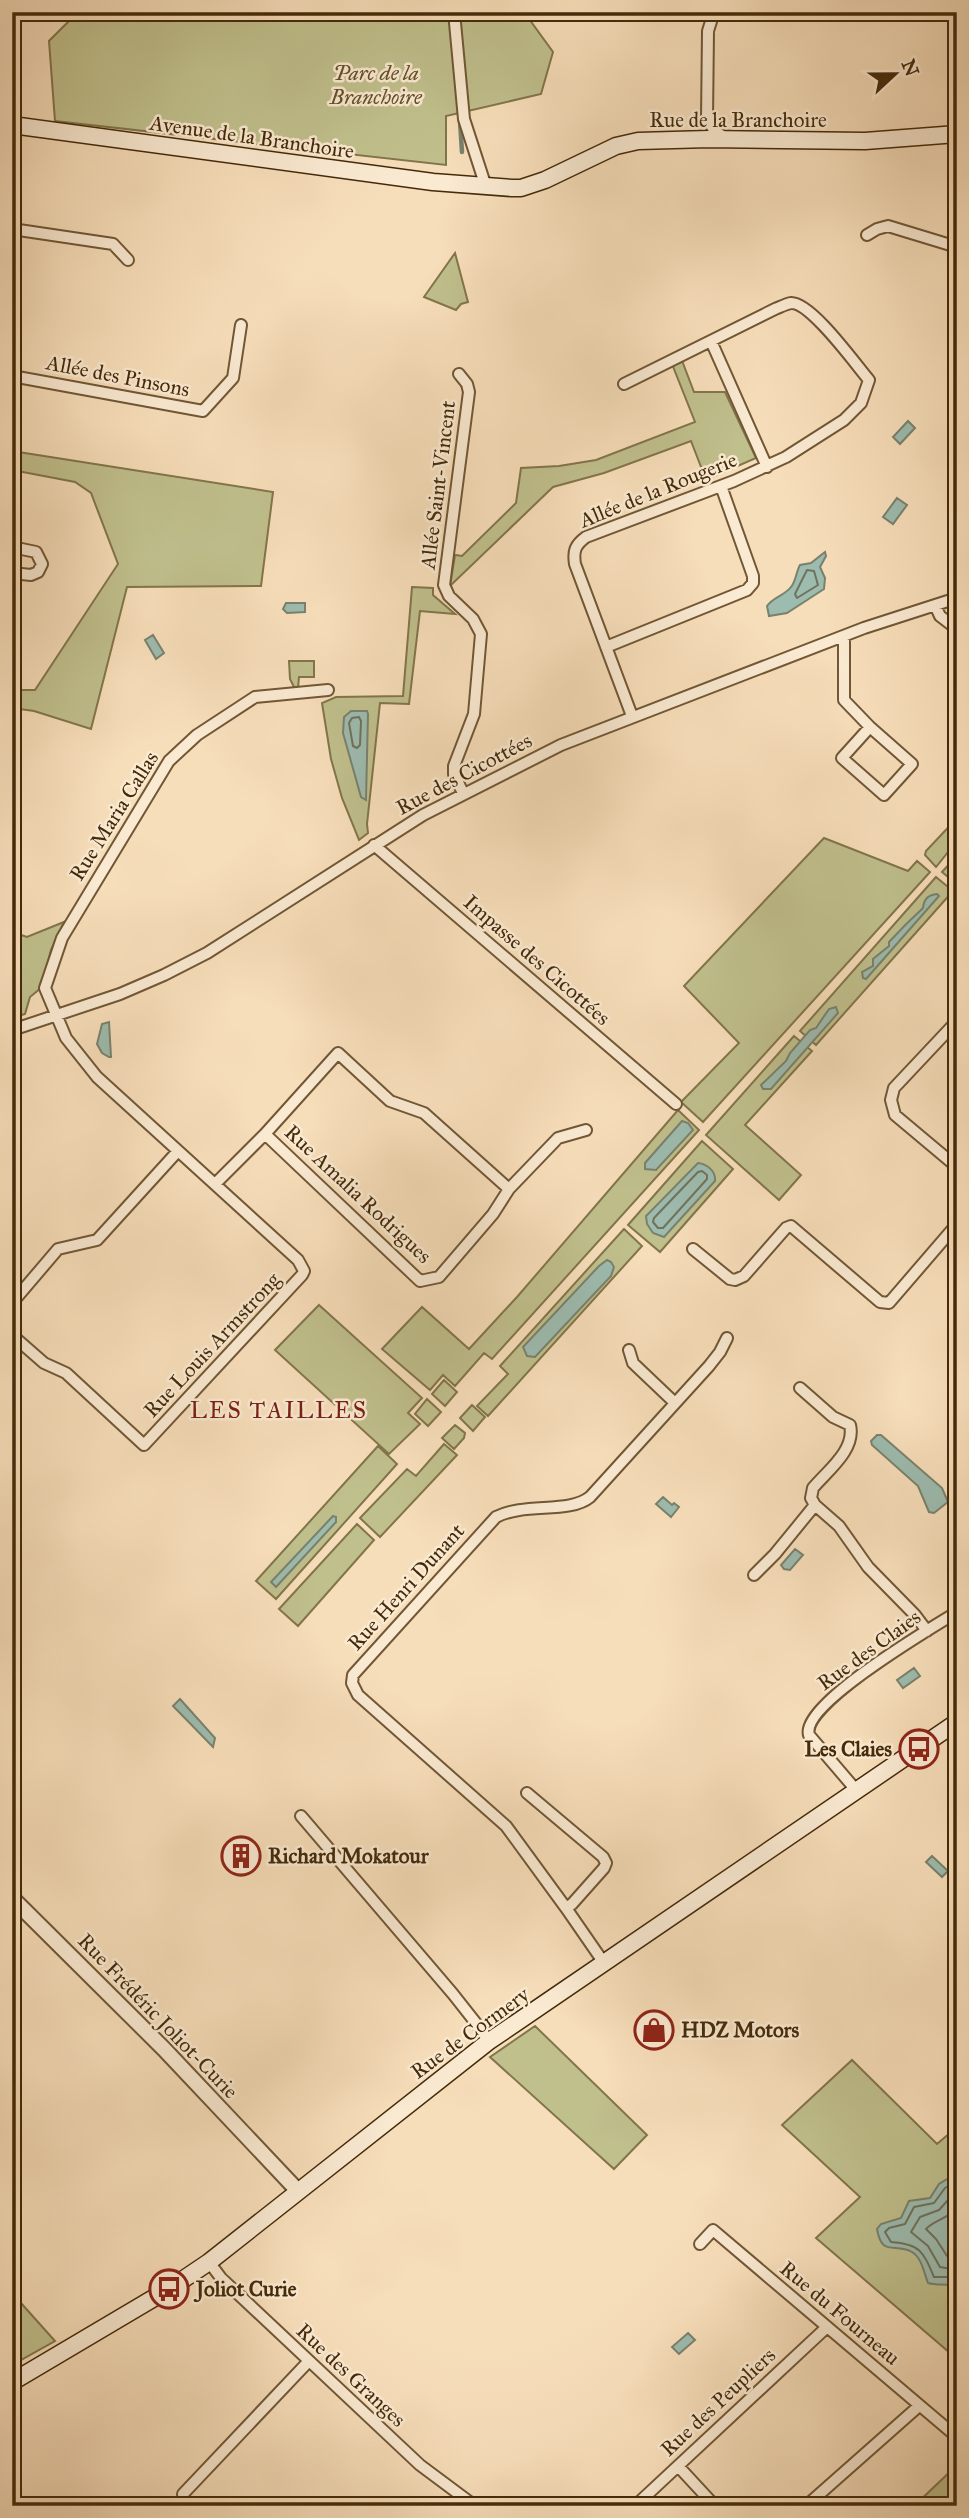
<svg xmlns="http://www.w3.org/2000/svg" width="969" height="2518" viewBox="0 0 969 2518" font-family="'IM FELL Great Primer',serif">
  <rect width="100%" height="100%" fill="#f7deba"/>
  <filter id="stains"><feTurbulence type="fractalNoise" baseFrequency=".00286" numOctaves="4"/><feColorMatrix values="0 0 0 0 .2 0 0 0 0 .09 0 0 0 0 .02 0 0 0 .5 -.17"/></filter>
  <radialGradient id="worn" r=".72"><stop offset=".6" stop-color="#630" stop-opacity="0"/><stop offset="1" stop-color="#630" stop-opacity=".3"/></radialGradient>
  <path fill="#c0c08d" stroke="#82754b" stroke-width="2" d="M78,12H524L553,52L541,94L446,116V165L55,121L49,41Z
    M455,253L468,302L461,304L456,310L424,297Z
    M681,358L694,392H725L756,458L706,480L691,441L604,473L553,487L450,586L455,555L462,556L516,503L521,468L559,466L596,460L695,422L672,364Z
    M12,451L273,492L261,586L127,587L91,729L34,711L12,708V690H35L118,564L91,493L75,482L12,470Z
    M412,587L433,588V595L455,614L420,611L409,704L380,703L367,824L368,833L359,840L342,798L331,759L322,703L336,697L403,696Z
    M289,661H314V677H299L298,688L295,689L290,679Z
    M957,818V836L954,840L956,842L936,867L925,855L926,851Z
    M824,838L908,871L917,861L930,872L703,1122L681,1102L739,1043L684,986Z
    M954,859H957V880L954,882L942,872Z
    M936,877L953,891L816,1045L800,1031Z
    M64,922L51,950L41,988L30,997L25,1014L12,1018V932L27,937Z
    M794,1036L812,1051L745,1125L801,1175L779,1200L706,1135Z
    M678,1110L699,1130L492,1359L484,1353L455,1386L443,1375L430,1390L382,1349L422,1307L469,1349L517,1297Z
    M702,1141L733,1169L660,1252L628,1225Z
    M624,1229L642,1246L488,1416L477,1406L508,1374L500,1366Z
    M319,1305L422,1398L408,1413L420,1424L389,1454L275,1350Z
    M444,1380L457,1392L445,1406L432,1394Z
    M427,1399L441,1412L428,1426L415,1414Z
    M472,1405L485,1417L473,1431L460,1418Z
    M455,1425L465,1433L464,1438L454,1449L442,1438Z
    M444,1444L457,1455L380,1537L360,1518L407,1469L416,1476Z
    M378,1446L397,1464L276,1599L256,1581Z
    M357,1524L374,1540L298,1626L279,1609Z
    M535,2026L647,2135L614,2169L490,2057Z
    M852,2060L937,2144L957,2127V2359L816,2238L860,2197L782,2125Z
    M12,2293L55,2341L12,2365Z
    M957,2465V2506H914Z"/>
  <path fill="#9dbcb0" stroke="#79826d" stroke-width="2" d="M908,421L915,428L900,444L893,437Z
    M897,498L907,505L893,524L883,517Z
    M825,552L826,556L820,567L825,578L824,589L787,613L769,616L767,606C773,597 784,596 791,587C796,581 796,572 800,565L811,563Z
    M286,603H305V612L287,613L283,609Z
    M153,635L164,653L156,659L145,640Z
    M351,711H367L368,714L366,800L361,797L343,733L344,717Z
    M937,894L939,896L866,979L863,978L862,972L873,966V959L889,946V942C900,930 911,919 923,908C924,899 928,895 937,894Z
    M836,1007L838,1013L771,1089H763L761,1085L786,1061L790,1053L810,1030L816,1028L829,1009Z
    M109,1022L111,1057H109L102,1053L97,1044L102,1024Z
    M682,1121L688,1123L693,1130L656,1170L645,1169V1163Z
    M698,1163C707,1164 716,1171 715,1181L664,1237L653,1233L647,1224L646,1216Z
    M607,1260L611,1262L614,1267L611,1276L535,1357L527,1356L523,1347L599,1266Z
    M877,1435H881L942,1488L948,1502L934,1513L929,1512L918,1486L872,1445L871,1441Z
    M663,1497L672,1505L674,1503L679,1507L671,1517L656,1504Z
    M333,1516L336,1517V1522L276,1587L271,1582Z
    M795,1549L803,1555L790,1570L784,1569L781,1565Z
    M914,1668L920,1676L903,1688L897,1680Z
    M180,1699L215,1738L213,1747L173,1706Z
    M932,1856L948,1871L942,1877L926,1862Z
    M957,2173V2287C947,2283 938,2286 928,2283C924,2273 922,2258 912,2252C895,2242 882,2258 877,2229L881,2224L901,2218L909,2201L930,2198L939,2184Z
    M688,2333L695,2340L679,2354L672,2347Z"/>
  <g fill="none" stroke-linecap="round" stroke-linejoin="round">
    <path stroke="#70735c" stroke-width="2" d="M807,570L814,571L818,585L797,598L795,594Z
      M359,717L361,721L360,745L357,748L353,746L349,723L352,718Z
      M702,1171L707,1175V1179L663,1228H658L653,1222L654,1218L698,1172Z
      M957,2181L945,2188L934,2203L914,2207L905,2224L889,2228L885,2232L891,2242C920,2244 923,2251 934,2277H949L957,2280
      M957,2190L939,2210L920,2217L911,2232L928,2246L940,2267L957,2270
      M957,2206C948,2220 935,2219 926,2229L936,2239L947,2256L957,2259"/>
    <path stroke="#79826d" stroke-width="4.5" d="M460,121L462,152"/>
    <g stroke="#715735" stroke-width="14">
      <path id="minor" d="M454,12L464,119L486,187
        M714,12L708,31L707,119L714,130L727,139
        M12,229L113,244L128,260
        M867,235L877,229L888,226L957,247
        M711,341L767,467
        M459,374L467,384L469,392L444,585L449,596L473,619L481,634L474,714L454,766V774L463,793
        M12,376L203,411L233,378L241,325
        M624,384L775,309C780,307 786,304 791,303C811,302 856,365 869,380L861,403L844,420L786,457L734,481L586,537C575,545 573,551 575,564L632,716
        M12,547L36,552L42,564L38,572L31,575L12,573
        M935,605L940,616L957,629
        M844,637V700L870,727L912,764L884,795L842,758L870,727
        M606,647L747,590L753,583V576L721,486
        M374,845L676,1104
        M957,1021L894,1088L891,1100L895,1115L957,1167
        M12,1030L120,994L164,975L207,953L423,815L561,745L864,628L957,598
        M215,1184L265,1134L338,1053L390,1101L424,1113L509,1189L493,1214L439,1277L420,1281L265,1134
        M509,1189L558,1138L586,1130
        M693,1249L730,1279L735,1280L744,1276L786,1228L791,1226L880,1302L889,1303L957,1224
        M12,1303L58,1249L97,1240L178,1151
        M12,1335L44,1363L66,1373L144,1445L302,1275L304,1271L298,1260L97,1077L66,1038L45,988L62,938L169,761L197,735L255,697L328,690
        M629,1350L633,1363L674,1402
        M800,1388L833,1417L850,1425C856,1450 827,1471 813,1488L811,1498L815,1505L839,1526L868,1567L915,1615L927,1631
        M754,1575L775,1554L815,1505
        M856,1790L809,1735C800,1705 931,1628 957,1612
        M527,1793L603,1857L606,1863L604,1868L572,1904L566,1908L604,1963
        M301,1816L453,1994L483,2032L488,2042
        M566,1908L506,1826L358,1695L352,1683L353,1675L496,1517C525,1502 569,1514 590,1497L709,1366L720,1352L727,1338
        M700,2244L713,2230L957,2437
        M209,2262L221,2278L420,2465L475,2506
        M678,2466L715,2506
        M184,2506L183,2494L308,2362
        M635,2506L827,2327
        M806,2506L919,2406"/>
    </g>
    <g stroke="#715735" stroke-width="18">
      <path id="tertiary" d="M12,1898L164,2049L298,2191"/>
    </g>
    <g stroke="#442a09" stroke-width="19">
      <path id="secondary" d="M12,125L433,182L512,188H521L545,180L616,146L638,141L709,139L865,141L957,134
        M12,2382L169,2289L209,2262L488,2042L957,1722"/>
    </g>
    <use href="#minor" stroke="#faead2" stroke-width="10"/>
    <use href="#tertiary" stroke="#faead2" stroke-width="14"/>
    <use href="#secondary" stroke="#faead2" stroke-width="16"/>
  </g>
  <defs>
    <g id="bus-ring" transform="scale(2.0125)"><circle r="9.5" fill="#faead2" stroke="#8f2418" stroke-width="1.5"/><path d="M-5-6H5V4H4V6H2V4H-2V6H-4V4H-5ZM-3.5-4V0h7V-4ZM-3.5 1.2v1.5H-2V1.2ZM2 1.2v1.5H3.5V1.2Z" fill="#8f2418"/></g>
    <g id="building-ring" transform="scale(2.0125)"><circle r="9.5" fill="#faead2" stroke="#8f2418" stroke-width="1.5"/><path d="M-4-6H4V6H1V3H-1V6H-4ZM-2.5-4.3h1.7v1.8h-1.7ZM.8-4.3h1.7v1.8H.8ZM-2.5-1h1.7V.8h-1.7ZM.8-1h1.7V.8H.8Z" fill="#8f2418"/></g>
    <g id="shop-ring" transform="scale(2.0125)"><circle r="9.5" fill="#faead2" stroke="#8f2418" stroke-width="1.5"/><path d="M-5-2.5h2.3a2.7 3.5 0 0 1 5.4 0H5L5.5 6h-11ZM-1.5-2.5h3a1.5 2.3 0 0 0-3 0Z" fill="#8f2418"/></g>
  </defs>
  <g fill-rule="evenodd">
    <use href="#bus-ring" x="919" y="1749"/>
    <use href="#building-ring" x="241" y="1856"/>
    <use href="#shop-ring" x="654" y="2030"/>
    <use href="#bus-ring" x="169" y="2289"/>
  </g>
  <g text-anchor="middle" stroke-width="5" stroke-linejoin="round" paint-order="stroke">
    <g font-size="21" font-style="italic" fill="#63502a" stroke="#faead2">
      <text x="376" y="80">Parc de la<tspan x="376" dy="24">Branchoire</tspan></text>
    </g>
    <g font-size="21" fill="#442a09" stroke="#faead2">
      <text x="738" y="127">Rue de la Branchoire</text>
      <text transform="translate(252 137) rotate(8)" y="7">Avenue de la Branchoire</text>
      <text transform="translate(118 376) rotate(11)" y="7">Allée des Pinsons</text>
      <text transform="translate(438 485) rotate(-83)" y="7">Allée Saint-Vincent</text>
      <text transform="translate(658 490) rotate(-22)" y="7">Allée de la Rougerie</text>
      <text transform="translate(464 774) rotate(-28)" y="7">Rue des Cicottées</text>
      <text transform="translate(114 816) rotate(-58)" y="7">Rue Maria Callas</text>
      <text transform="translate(537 960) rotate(41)" y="7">Impasse des Cicottées</text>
      <text transform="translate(358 1194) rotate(43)" y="7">Rue Amalia Rodrigues</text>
      <text transform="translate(212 1345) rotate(-47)" y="7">Rue Louis Armstrong</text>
      <text transform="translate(406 1587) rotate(-48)" y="7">Rue Henri Dunant</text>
      <text transform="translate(869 1650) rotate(-36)" y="7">Rue des Claies</text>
      <text transform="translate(158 2016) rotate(46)" y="7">Rue Frédéric Joliot-Curie</text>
      <text transform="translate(470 2033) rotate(-36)" y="7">Rue de Cormery</text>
      <text transform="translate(840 2313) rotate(40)" y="7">Rue du Fourneau</text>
      <text transform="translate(351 2375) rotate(43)" y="7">Rue des Granges</text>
      <text transform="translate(718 2402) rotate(-43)" y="7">Rue des Peupliers</text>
    </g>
    <g font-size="21" font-weight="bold" fill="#442a09" stroke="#faead2" text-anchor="start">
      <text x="892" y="1756" text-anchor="end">Les Claies</text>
      <text x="268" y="1863">Richard Mokatour</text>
      <text x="681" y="2037">HDZ Motors</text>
      <text x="196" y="2296">Joliot Curie</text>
    </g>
    <g font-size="23" letter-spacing="2" fill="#7a1f14" stroke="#faead2">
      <text x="279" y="1418">LES TAILLES</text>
    </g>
  </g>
  <rect width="969" height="2518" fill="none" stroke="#f7deba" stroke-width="42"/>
  <rect x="14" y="14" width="941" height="2490" fill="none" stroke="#442a09" stroke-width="3.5"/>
  <rect x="21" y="21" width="927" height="2476" fill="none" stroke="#442a09" stroke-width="2"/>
  <g transform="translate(895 74) rotate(68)" stroke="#faead2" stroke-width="5" paint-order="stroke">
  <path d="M0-5L12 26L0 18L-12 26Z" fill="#442a09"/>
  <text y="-10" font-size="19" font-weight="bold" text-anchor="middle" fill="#442a09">N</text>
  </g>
  <rect width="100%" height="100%" filter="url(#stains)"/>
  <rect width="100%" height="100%" fill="url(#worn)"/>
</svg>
